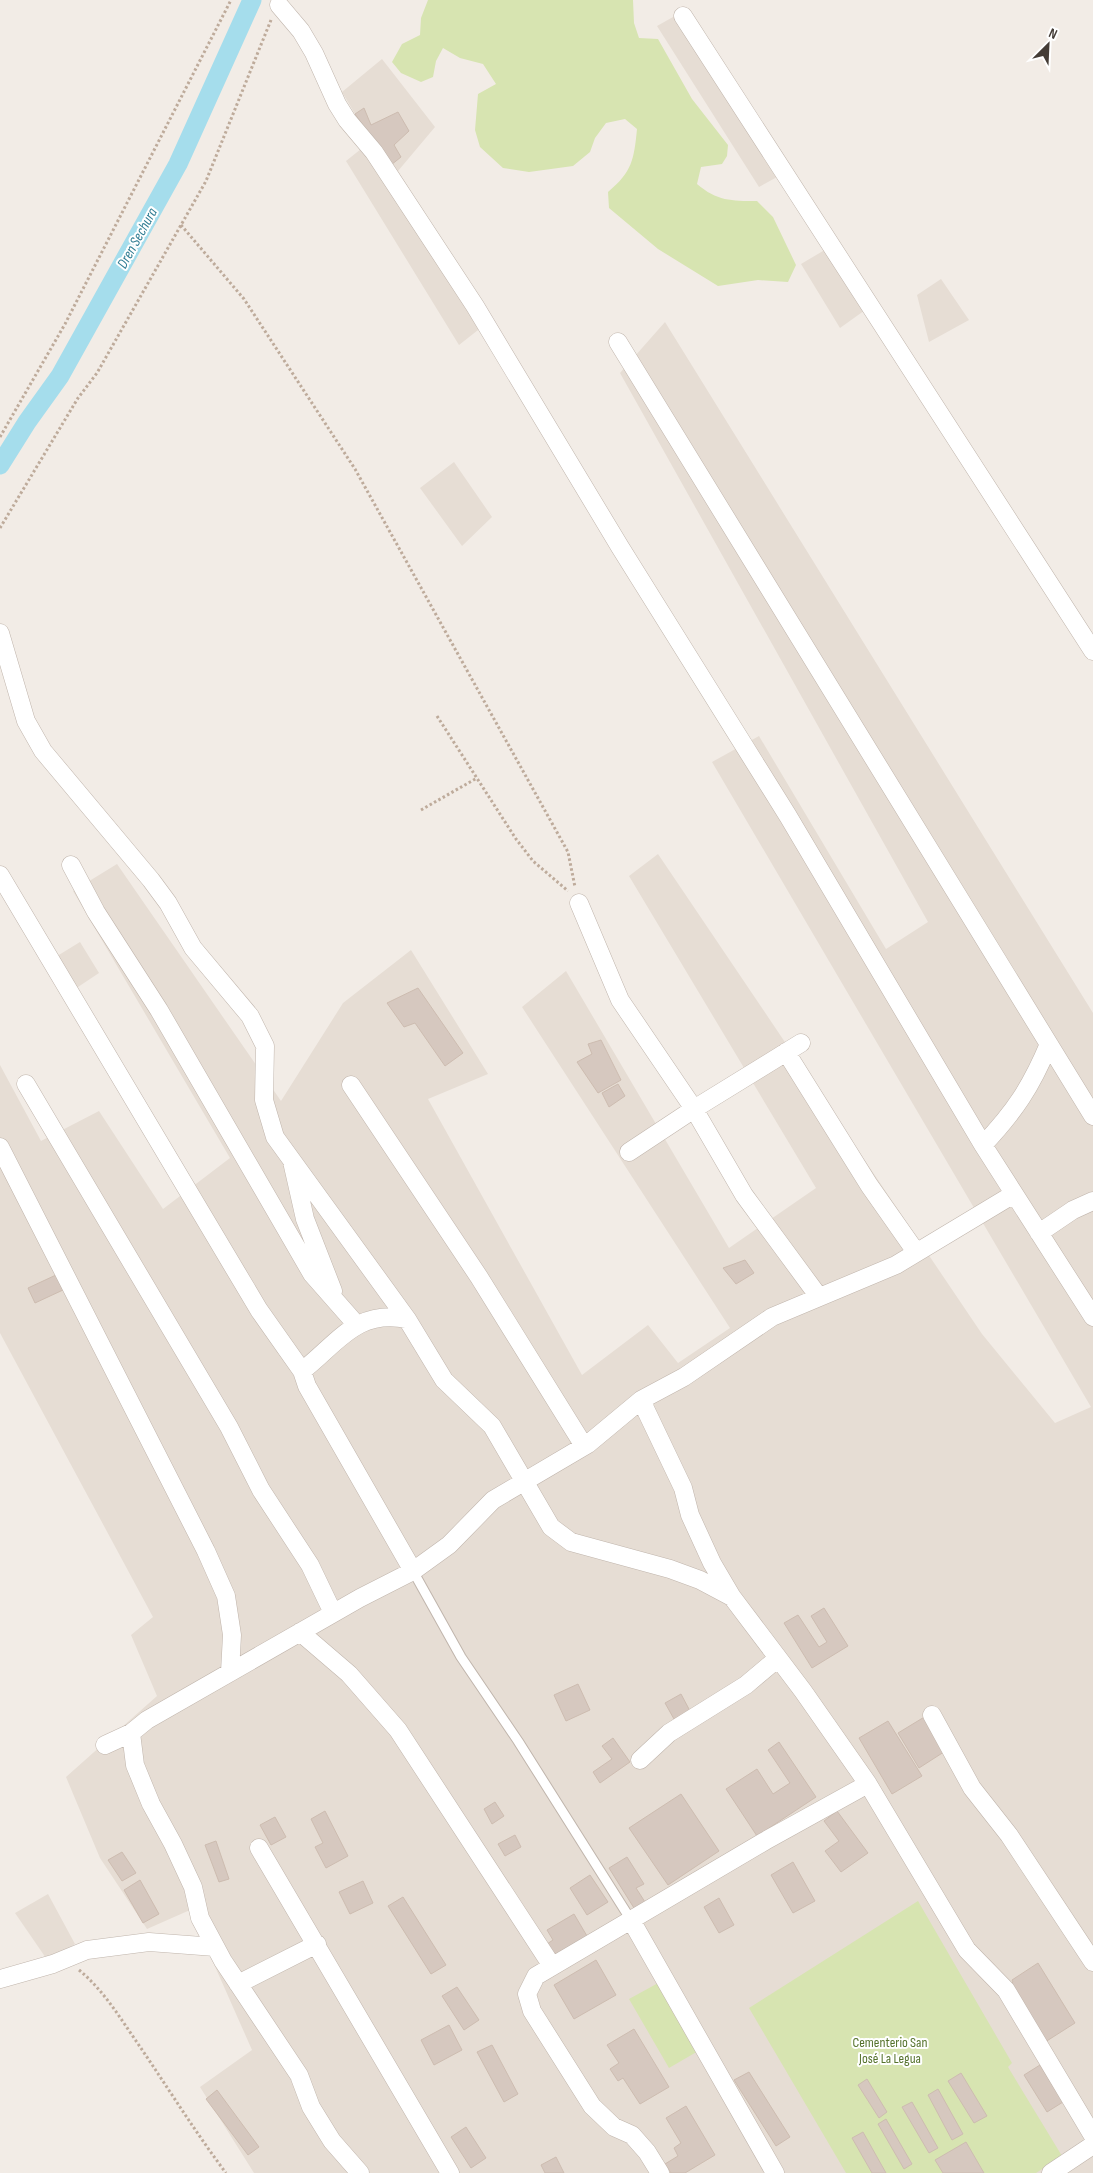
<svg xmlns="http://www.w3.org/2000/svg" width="1093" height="2173" viewBox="0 0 1093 2173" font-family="'Sofia Sans Condensed',sans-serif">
  <rect width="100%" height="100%" fill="#f2ece6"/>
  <path fill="#e6ddd4" d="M689,8L790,170L759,187L657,26Z
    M382,59L435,127L398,171L492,319L459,345L346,161L371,141L342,92Z
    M828,248L868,308L840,328L801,264Z
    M941,279L969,320L929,342L917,295Z
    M665,322L1093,1013V2173H254L200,2087L252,2050L190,1910L147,1929L100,1858L66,1777L157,1696L131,1635L153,1617L0,1333V1065L41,1141L99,1111L163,1209L230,1158L73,891L117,864L281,1101L343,1003L411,950L488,1074L428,1099L582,1375L648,1325L678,1363L730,1328L522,1007L566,971L729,1248L816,1188L629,876L658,854L982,1334L1055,1423L1091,1407L712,762L759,736L886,949L928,922L620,373Z
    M454,462L492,517L462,546L420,488Z
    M80,942L99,973L75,989L54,958Z
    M48,1894L75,1944L48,1961L15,1913Z"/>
  <path fill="#d7e4b1" d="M428,0H633L634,23L639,38L658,39L692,99L728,145L727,156L722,164L701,167L697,184C717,201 731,201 757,201L773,217L796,265L788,282L758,280L718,286L658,249L609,208L608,192C632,172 634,160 637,129L625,119L606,123L595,138L590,152L573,166L529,172L503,168L480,147L475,130L478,94L496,84L483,64L460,58L443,48L436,61L433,77L421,82L401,73L392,62L402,44L420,35L421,18Z
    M918,1901L1012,2063L1008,2067L1062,2156L1036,2173H846L749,2008Z
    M660,1982L700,2050L669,2068L629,1999Z"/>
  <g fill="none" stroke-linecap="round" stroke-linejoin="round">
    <path stroke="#a5ddec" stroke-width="19" d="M0,465L27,422L60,376L178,164L252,0"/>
  </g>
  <path fill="#d6c8bf" stroke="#cdbcb0" d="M364,108L371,125L398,112L409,131L394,145L401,157L391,165L355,114Z
    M418,988L463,1053L445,1066L415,1023L404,1027L387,1003Z
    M601,1040L621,1080L598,1093L577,1062L592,1054L588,1044Z
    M618,1084L625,1096L609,1107L602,1093Z
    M745,1260L754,1273L736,1284L723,1268Z
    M56,1275L63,1290L35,1303L28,1288Z
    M824,1608L848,1646L812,1668L784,1623L798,1615L819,1647L827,1642L811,1616Z
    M578,1684L590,1710L566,1721L554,1695Z
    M681,1694L690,1711L674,1719L665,1703Z
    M926,1716L947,1750L919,1768L898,1733Z
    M888,1721L922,1776L892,1794L859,1738Z
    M613,1738L630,1762L600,1783L593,1772L612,1759L602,1746Z
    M779,1742L816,1797L757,1836L726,1789L757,1769L773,1794L790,1783L768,1750Z
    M681,1794L719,1851L668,1885L629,1828Z
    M495,1802L504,1816L492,1824L484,1809Z
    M325,1811L348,1856L326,1868L315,1847L323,1843L311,1819Z
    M837,1811L868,1853L841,1872L825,1851L839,1841L824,1821Z
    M275,1817L286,1837L271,1845L260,1825Z
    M515,1835L521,1847L505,1856L498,1844Z
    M216,1841L229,1879L219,1882L205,1845Z
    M122,1852L136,1873L122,1881L108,1860Z
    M627,1857L644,1884L636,1888L645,1902L634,1908L609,1868Z
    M793,1862L815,1901L793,1913L771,1875Z
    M590,1875L608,1902L587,1915L570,1888Z
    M140,1880L159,1914L143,1923L124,1890Z
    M363,1881L373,1903L350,1914L339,1892Z
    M403,1897L446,1965L431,1974L388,1906Z
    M719,1898L734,1925L719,1933L704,1907Z
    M574,1914L587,1936L552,1958L544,1946L553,1940L547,1930Z
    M596,1960L616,1995L574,2019L554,1985Z
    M1038,1963L1075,2023L1042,2044L1007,1987L1013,1982L1012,1980Z
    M457,1987L479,2020L464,2030L442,1996Z
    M449,2025L462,2050L434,2065L421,2040Z
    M634,2029L669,2087L640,2104L623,2078L618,2081L610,2069L619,2063L607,2045Z
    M492,2045L518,2094L504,2102L477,2052Z
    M1040,2065L1063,2102L1047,2112L1024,2075Z
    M749,2072L790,2137L776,2146L734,2080Z
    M961,2073L987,2116L974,2123L948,2081Z
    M867,2079L887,2112L879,2118L858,2085Z
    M938,2089L963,2134L952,2140L928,2095Z
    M217,2090L259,2147L248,2155L206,2099Z
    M912,2102L938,2148L929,2153L902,2107Z
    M686,2106L715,2155L685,2173H671L665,2164L678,2156L674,2148L681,2143L666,2118Z
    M886,2119L912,2164L904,2169L878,2124Z
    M466,2127L486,2158L471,2168L451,2137Z
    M863,2132L886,2173H872L852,2138Z
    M966,2142L984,2173H943L935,2160Z
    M556,2157L564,2173H545L541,2165Z"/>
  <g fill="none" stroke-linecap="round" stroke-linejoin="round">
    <g stroke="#c0b5ac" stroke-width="11">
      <path id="lane" d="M413,1571L461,1657L518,1741L631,1920"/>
    </g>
    <g stroke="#c0b5ac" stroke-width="19">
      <path id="street" d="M279,5L301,31L314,53L337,104L347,120L374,152L475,306L620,547L788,816L983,1145L1093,1317
        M683,16L1093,651
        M618,342L1093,1116
        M0,633L26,721L43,751L151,880L168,903L193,948L250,1016L265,1046L264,1100L275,1137L407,1319L444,1380L492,1426L551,1527L571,1542L670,1569L700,1580L732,1597
        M71,865L96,912L159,1010L312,1274L356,1324
        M0,875L259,1310L302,1371L307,1386L413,1571
        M579,903L620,1000L694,1109L744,1195L819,1297
        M786,1052L869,1185L916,1252
        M26,1084L229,1427L261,1490L310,1565L333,1613
        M351,1085L479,1277L584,1446
        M983,1145C1015,1111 1031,1087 1049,1044
        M0,1147L206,1551L226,1596L232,1635L230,1672
        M629,1152L694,1109L801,1043
        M293,1166L305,1219L333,1291
        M1039,1233L1073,1210L1093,1201
        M302,1371C338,1343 356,1309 407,1319
        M641,1400L683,1488L690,1515L712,1563L732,1597L803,1691L868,1784L967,1950L1006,1990L1093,2136
        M300,1632L349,1674L398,1730L552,1966
        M932,1715L972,1788L1009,1835L1093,1962
        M131,1733L135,1765L151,1804L173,1844L193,1887L200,1918L223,1961L299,2075L311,2107L332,2141L360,2173
        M105,1745L131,1733L147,1720L360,1598L413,1571L449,1545L493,1500L588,1444L641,1400L684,1377L772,1317L896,1265L1014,1194
        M640,1760L669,1733L746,1685L778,1658
        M259,1848L450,2173
        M631,1920L775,2173
        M0,1979L53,1964L87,1950L149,1942L215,1947
        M238,1984L317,1944
        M660,2173L647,2152L632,2135L614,2127L592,2106L532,2011L527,1994L536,1976L765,1841L868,1784
        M1051,2173L1093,2145"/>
    </g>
    <path stroke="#beab9b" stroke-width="3" stroke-dasharray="2.5 2.5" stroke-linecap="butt" d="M181,225L244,299L355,469L568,852L575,887
      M0,437L65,324L231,0
      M0,528L78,398L97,373L206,181L271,20
      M437,716L516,839L533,861L568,891
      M421,810L477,778
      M79,1970C102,1989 117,2013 134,2038C165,2083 193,2129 226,2173"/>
    <use href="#lane" stroke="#fff" stroke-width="9"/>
    <use href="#street" stroke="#fff" stroke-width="18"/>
  </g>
  <g text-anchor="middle" stroke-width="4" stroke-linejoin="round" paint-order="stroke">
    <g font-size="14" fill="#55722c" stroke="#fff">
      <text x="890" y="2047">Cementerio San<tspan x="890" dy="16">José La Legua</tspan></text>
    </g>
    <g font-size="15" font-style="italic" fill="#307d93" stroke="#fff">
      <text transform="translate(137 238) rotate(-61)" y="5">Dren Sechura</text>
    </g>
  </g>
  <g transform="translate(1048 45) rotate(24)" stroke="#ffffff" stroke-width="4" paint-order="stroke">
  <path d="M0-4L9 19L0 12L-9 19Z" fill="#443c36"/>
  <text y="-8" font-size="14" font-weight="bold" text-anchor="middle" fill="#443c36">N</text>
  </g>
</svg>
